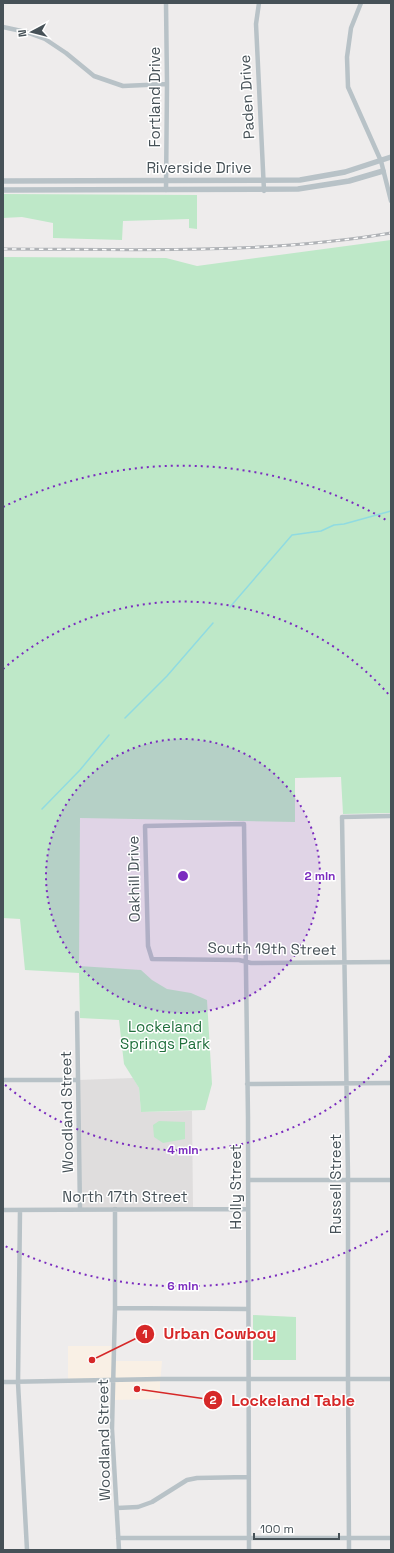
<svg xmlns="http://www.w3.org/2000/svg" width="394" height="1553" viewBox="0 0 394 1553" font-family="'Space Grotesk',sans-serif">
  <rect width="100%" height="100%" fill="#eeecec"/>
  <path fill="#f9f0e5" d="M68,1346H115L116,1361H162L160,1384V1399L113,1400L114,1380L68,1381Z"/>
  <path fill="#dfdddd" d="M133,1078L139,1088L141,1112L192,1111L193,1209H80L78,1080Z"/>
  <path fill="#bee8c8" d="M3,194L197,195V229L189,228V219L123,221L122,240L53,238V223L22,217L3,218Z
    M391,240V813L343,814L341,777L295,778V822L80,818L79,966L141,970L152,980L167,989L191,993L207,1000L212,1084L205,1110L141,1112L139,1088L124,1064L119,1020L80,1018L79,973L25,970L20,919L3,918V257L166,258L197,266Z
    M159,1121L185,1122V1139L163,1143L154,1137L153,1125Z
    M253,1315L296,1317V1360H253Z"/>
  <g fill="none" stroke-linecap="round" stroke-linejoin="round">
    <path stroke="#90dbe1" stroke-width="1.5" d="M230,607L292,535L321,531L334,525L344,524L391,511
      M125,718L167,676L213,623
      M42,809L80,770L109,735"/>
    <path stroke="#b8c2c7" stroke-width="4.5" d="M259,3L256,24L264,191
      M361,3L351,28L347,57L348,87L381,161L391,201
      M3,27L26,32L45,39L66,53L94,76L123,86L167,84
      M166,190L167,84L166,3
      M77,1013L80,1209
      M3,1080H78
      M247,1084L391,1083
      M248,1180H391
      M115,1209V1308L112,1429L119,1550
      M3,1210L247,1209
      M20,1210L18,1383L27,1550
      M115,1308L248,1309
      M3,1382L160,1379H391
      M117,1508L138,1507L152,1502L187,1480L197,1478L248,1477
      M118,1538H391
      M249,1550L248,1118L244,824L145,826L148,946L152,959L239,960L251,963L391,962
      M349,1550L348,1379V1175L342,817L391,816"/>
    <path stroke="#b8c2c7" stroke-width="5.5" d="M3,181L300,180L345,172L391,157
      M3,190L298,189L349,181L383,171"/>
    <g stroke="#afb2b6" stroke-width="3">
      <path id="rail" d="M3,249C132,249 263,255 391,233"/>
    </g>
    <use href="#rail" stroke="#fff" stroke-width="1.5" stroke-dasharray="4.5" stroke-linecap="butt"/>
  </g>
  <circle cx="183" cy="876" r="137" fill="#7b2cbf" fill-opacity=".12"/>
  <g fill="none" stroke="#7b2cbf" stroke-width="2" stroke-dasharray="2 4">
    <circle cx="183" cy="876" r="137"/>
    <path d="M390 1056A274 274 0 0 1 3 1083M3 669A274 274 0 0 1 390 696"/>
    <path d="M388 1231A410 410 0 0 1 3 1245M3 507A410 410 0 0 1 388 521"/>
  </g>
  <g text-anchor="middle" stroke-width="3" stroke-linejoin="round" paint-order="stroke">
    <g font-size="15" fill="#465157" stroke="#fff">
      <text transform="translate(155 97) rotate(-90)" y="5">Fortland Drive</text>
      <text transform="translate(247 97) rotate(-93)" y="5">Paden Drive</text>
      <text x="199" y="173">Riverside Drive</text>
      <text transform="translate(134 879) rotate(-91)" y="5">Oakhill Drive</text>
      <text transform="translate(272 949) rotate(1)" y="5">South 19th Street</text>
      <text transform="translate(67 1112) rotate(-91)" y="5">Woodland Street</text>
      <text transform="translate(336 1184) rotate(-90)" y="5">Russell Street</text>
      <text transform="translate(236 1187) rotate(-90)" y="5">Holly Street</text>
      <text x="125" y="1202">North 17th Street</text>
      <text transform="translate(104 1440) rotate(-91)" y="5">Woodland Street</text>
    </g>
    <g font-size="15" fill="#206f3c" stroke="#fff">
      <text x="165" y="1032">Lockeland<tspan x="165" dy="17">Springs Park</tspan></text>
    </g>
  </g>
  <circle cx="183" cy="876" r="6" fill="#7b2cbf" stroke="#fff" stroke-width="2"/>
  <g font-size="12" text-anchor="middle" font-weight="bold" fill="#7b2cbf" stroke="#fff" stroke-width="3" stroke-linejoin="round" paint-order="stroke">
    <text x="320" y="880">2 min</text>
    <text x="183" y="1154">4 min</text>
    <text x="183" y="1290">6 min</text>
  </g>
  <path fill="none" stroke="#d62828" stroke-width="1.5" d="M92 1360L145 1334M137 1389L213 1400"/>
  <g fill="#d62828" stroke="#fff" stroke-width="1.5">
    <circle cx="92" cy="1360" r="4"/>
    <circle cx="137" cy="1389" r="4"/>
    <circle cx="145" cy="1334" r="10"/>
    <circle cx="213" cy="1400" r="10"/>
  </g>
  <g font-size="12" text-anchor="middle" font-weight="bold" fill="#fff">
    <text x="145" y="1338">1</text>
    <text x="213" y="1404">2</text>
  </g>
  <g font-size="16" text-anchor="middle" font-weight="bold" fill="#d62828" stroke="#fff" stroke-width="3" stroke-linejoin="round" paint-order="stroke">
    <text x="220" y="1339">Urban Cowboy</text>
    <text x="293" y="1406">Lockeland Table</text>
  </g>
  <rect width="394" height="1553" fill="none" stroke="#465157" stroke-width="8"/>
  <g transform="translate(32 32) rotate(263)" stroke="#ffffff" stroke-width="3" paint-order="stroke">
  <path d="M0-3L7 15L0 10L-7 15Z" fill="#465157"/>
  <text y="-6" font-size="11" font-weight="bold" text-anchor="middle" fill="#465157">N</text>
  </g>
  <path d="M254 1533v6h85v-6" fill="none" stroke="#465157" stroke-width="2"/>
  <text x="260" y="1533" font-size="12" fill="#465157" stroke="#ffffff" stroke-width="3" paint-order="stroke">100 m</text>
</svg>
